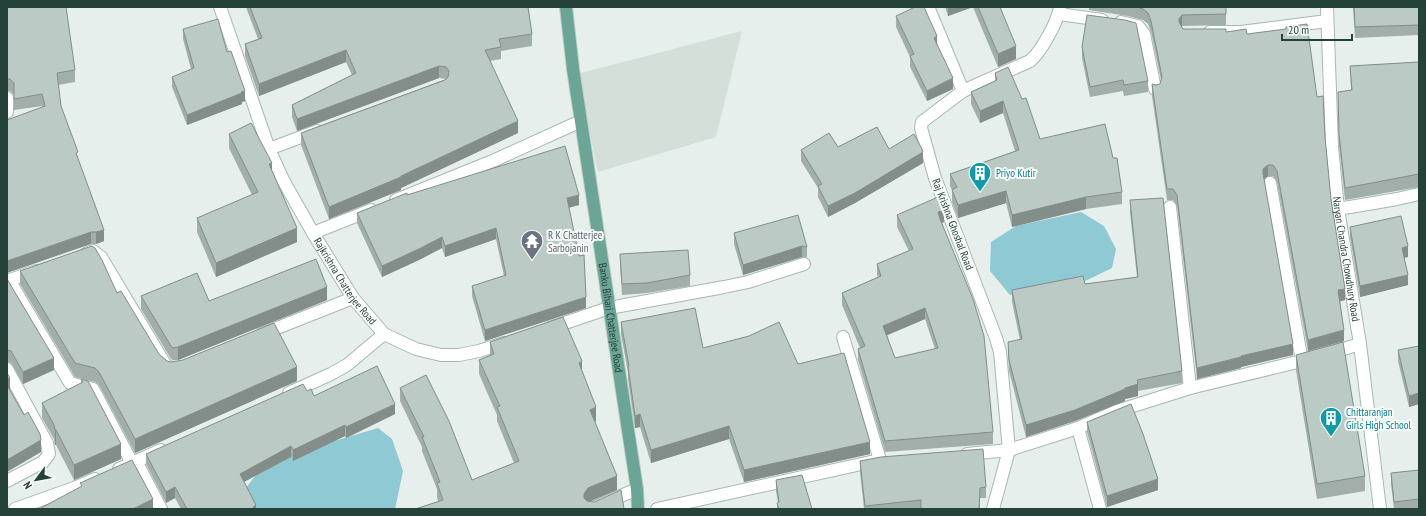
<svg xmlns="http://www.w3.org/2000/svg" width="1426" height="516" viewBox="0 0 1426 516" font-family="'PT Sans Narrow',sans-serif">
  <rect width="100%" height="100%" fill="#e6efeb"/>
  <path fill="#d4dfda" d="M742,31L716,137L598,172L577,74Z"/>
  <path fill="#8ec9d4" d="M1081,212L1104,226L1116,249L1112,268L1081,283L1037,293L1010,295L990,271L991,242L1016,226Z
    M378,428L392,439L403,471L395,509H256L245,489L267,461Z"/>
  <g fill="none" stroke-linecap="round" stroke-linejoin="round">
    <g stroke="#a8b8b2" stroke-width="14">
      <g id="minor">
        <path id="s1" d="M220,7L269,149L283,180L313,233L353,298L384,334L416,349L441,355H459L479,351L504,343"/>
        <path id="s2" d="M1327,7L1332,147L1338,209L1360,344L1380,509"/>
        <path d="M929,9L963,91"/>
        <path d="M1059,14L1102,20"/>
        <path d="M1121,22L1138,26L1144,34L1155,89"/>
        <path d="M1210,32H1241L1327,21"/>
        <path d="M7,98V112"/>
        <path d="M269,149L317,131"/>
        <path d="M1270,183L1302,361"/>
        <path d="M396,200L495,160L581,121"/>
        <path d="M1170,207L1190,388"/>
        <path d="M1338,209L1397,199L1419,194"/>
        <path d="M313,233L371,210"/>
        <path d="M86,254L93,251L101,257L165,364L169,367"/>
        <path d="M9,280L70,383L93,389L132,463"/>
        <path d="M7,281L36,271"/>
        <path d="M550,328L609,308L724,287L748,282L804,264"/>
        <path d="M262,334L353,298"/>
        <path d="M843,337L880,460"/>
        <path d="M1330,353L1360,344"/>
        <path d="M7,369L47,443L49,454L43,462L7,481"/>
        <path d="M289,393L331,374L347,365L384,334"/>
        <path d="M1078,428L1100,509"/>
        <path d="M967,454L1009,450L1078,428L1117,411L1190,388L1310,359"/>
        <path d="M136,461L161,509"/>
        <path d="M119,469L161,450"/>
        <path d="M15,509L74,488L95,479"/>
        <path d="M591,509L637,489"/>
        <path d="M657,509L875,461"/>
        <path d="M993,509L1009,450L1000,352L996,338L935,178L921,128L922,122L963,91L1030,61C1041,52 1058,21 1060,7"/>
      </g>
    </g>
    <g stroke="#c2cac8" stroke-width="14">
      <g id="major">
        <path id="s3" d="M566,7L573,69L637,489L638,509"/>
      </g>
    </g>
    <use href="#minor" stroke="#fff" stroke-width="12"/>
    <use href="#major" stroke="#6aa596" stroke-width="12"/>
  </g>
  <path fill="#a1aea9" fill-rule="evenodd" d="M7,7L75,70V82L58,85L61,106L104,241L96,244H91L42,106L14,110V95L10,91H7Z
    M246,7H528L532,34V46L501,51V59L490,61L518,133L401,188V190L329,219L301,145V133L446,79L439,78L297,131L292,117V105L352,75L346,62L259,96L245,56V44L258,39Z
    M945,7H1005L1001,8L1016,59L998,67L973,7L948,16Z
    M1089,7H1226V25L1182,26V27L1183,29L1247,34L1317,97L1325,137L1331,199L1345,300L1340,301L1344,341L1308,351L1277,182L1273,176H1268L1264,180L1293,355L1241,367V368L1197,379L1177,206L1173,200H1167L1152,96V84L1156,85L1160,84L1161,80L1151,32L1148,24L1143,20L1128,16L1089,10Z
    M1353,7H1419V35L1355,38Z
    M896,16L937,44L953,89L927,101L910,67V57L896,27Z
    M183,29L227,52L245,101L242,102V104L187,125L172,87V77L191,69L183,39Z
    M1082,47L1148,81V92L1124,96L1123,91L1090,97L1082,58Z
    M1419,62V187L1345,200L1339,146L1338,92L1351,90L1350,66Z
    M995,73L1040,139L1113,158L1122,192V204L1086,209L1012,227L1006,203L958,218L952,202V190L950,186V174L1015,151L1003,113L980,123L971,104V92L995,81Z
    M229,134L272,170L297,242L216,277L197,232V218L252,195L229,148Z
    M838,147L889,149L923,163L855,203L828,217L818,197V188L801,161V150Z
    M407,195L579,205L569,208L586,308L485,341L472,296V286L504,276L496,239L445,257L442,248L419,260L382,277L357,223V213Z
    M1130,200L1182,371V383L1138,391V396L1125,399V401L1075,421L1026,437L1009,371L1008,353V342L1020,340L1012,302V290L1085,284L1137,277L1130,212Z
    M897,215L944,222L942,223L993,432V444L885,452L858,360V349L860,348L842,305V293L878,277L877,275V264L909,251L897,227ZM925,319L935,349L895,358L887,335Z
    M1350,227L1408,257L1404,258L1408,285L1360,297L1350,237Z
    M734,233L807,247V257H802L743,275L734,244Z
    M620,254L690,275V286L647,293L622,295L620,265Z
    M20,271L117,293L159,354L167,361L297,381L135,453L99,385L95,382L75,377L20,284Z
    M7,279L54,370L23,384L11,363L7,362Z
    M141,296L209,301L327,300L178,360H173L171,359L141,309Z
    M621,322L703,348L798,364L870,454L744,482L729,439L651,463L640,427L635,428L628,379V373L621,334Z
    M490,342L582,372L596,421L595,422L617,490L589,502L624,509L438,501L437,497V489L422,451V447L400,401V388L472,480L514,463L497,421V415L479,374V360L490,356Z
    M1419,346V404L1409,407L1398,361V350Z
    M1296,355L1365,476V491L1317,499L1296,370Z
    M81,379L121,459L74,480L56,445H55L54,439L42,418V403L81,383Z
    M307,391L314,396L395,414L346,438L345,436L293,461L291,457L244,482L256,509H181L175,498L166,503L146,464V454Z
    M1087,422L1158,490L1107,507L1087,432Z
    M860,461L986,487V498H980V509H864L860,472Z
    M1419,470V509H1394L1391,484V473Z
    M776,480L812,509H777V503H778L776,491Z"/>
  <path fill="#838d89" d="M948,7H973L948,16Z
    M1182,15V26L1179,30V19Z
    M937,36V47L934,38Z
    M1016,46V59L998,67V54Z
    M346,50V62L259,96V84Z
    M439,66V78L297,131V119Z
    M953,78V89L927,101V91Z
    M245,91V101L242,102V104L187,125V115Z
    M1003,101V113L980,123V111Z
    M518,121V133L401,188V190L329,219V207L401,176Z
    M923,152V163L855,203L828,217V206Z
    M272,163V177L269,164Z
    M1268,165V176L1263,180V169Z
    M1006,191V203L958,218V205Z
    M579,195V205L567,208V198Z
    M1086,197V209L1012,227V215Z
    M944,211V222L938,224V212Z
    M297,228V242L216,277V263Z
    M496,228V239L445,257V246Z
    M104,230V241L96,244V232Z
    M91,232V244L7,273V261Z
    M442,237V248L419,260L382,277V266Z
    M802,246V257L743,275V265Z
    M1408,246V257L1402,258V248Z
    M1408,275V285L1360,297V286Z
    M327,287V300L178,360V347Z
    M1345,289V300L1338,302V290Z
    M586,297V308L485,341V330Z
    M925,308V319L883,337V326Z
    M1344,330V341L1308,351V340Z
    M1293,344V355L1241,367V368L1197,379V368L1241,356Z
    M54,358V370L23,384V372Z
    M582,361V375L579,363Z
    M297,367V381L135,453V439Z
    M10,378V390L7,391V379Z
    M1138,384V396L1125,399V401L1075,421L1026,437V425L1125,388Z
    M1419,393V404L1409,407V396Z
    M395,404V414L346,438V427Z
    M596,407V421L590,424V410Z
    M640,414V427L635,428V416Z
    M345,425V436L293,461V450Z
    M729,426V439L651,463V450Z
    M55,430H56V445H55Z
    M41,440V452L7,472V460Z
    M870,442V454L744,482V470Z
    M121,444V459L74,480V465Z
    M291,446V457L240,484V474Z
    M617,476V490L588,502L584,508V494L588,488Z
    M1158,479V490L1107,507V496Z
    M175,487V498L166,503V492Z
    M153,499V509H133Z
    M256,505V509H253V507Z"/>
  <path fill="#bbcac4" stroke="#838d89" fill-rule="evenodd" d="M7,7H66L75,70L57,73L61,106L78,152L76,153L104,230L96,232H91L7,261V120L45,106L42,94L14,99V83L10,79H7Z
    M250,7H528L532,34L499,39L501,47L485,50L518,121L401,176V177L329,207L301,133L445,80L448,77L449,71L446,67L439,66L297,119L292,105L356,73L346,50L259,84L245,44L262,38Z
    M915,7H924L937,36L934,38L953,78L927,91L910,56L914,54L896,16Z
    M978,7H1000L1016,46L998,54Z
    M1137,7H1226V14L1182,15L1179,19V22L1183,29H1226V32L1246,29L1247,34L1286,29V27L1307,24L1317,97L1323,96L1325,137L1331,199L1345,289L1338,290L1344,330L1308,340L1277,171L1273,165H1268L1263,169V173L1293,344L1241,356V357L1197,368L1177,195L1173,189H1167L1152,84L1156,85L1160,84L1162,77L1151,21L1148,13L1143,9Z
    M1354,7H1419V25L1355,27Z
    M1087,15L1125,20L1136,23L1148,81L1124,85L1123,80L1090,87L1082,47Z
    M218,19L227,52L231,51L245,91L241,92L242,93L187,115L172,77L194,68L183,29Z
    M1419,62V174L1345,188L1339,134L1338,92L1352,90L1350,66Z
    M1008,67L1022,99L1026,98L1040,139L1105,124L1113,158H1117L1122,192L1086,197L1012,215L1006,191L958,205L952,190L957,187L950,174L1019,150L1003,101L980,111L971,92L997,80L995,73Z
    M251,123L272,163L269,164L297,228L216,263L197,218L258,192L229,134Z
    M877,127L889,149L914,134L921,147L923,152L855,193L828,206L818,186L822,184L801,150L829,133L838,147Z
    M565,146L579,195L567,198L579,256L584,255L586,297L485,330L472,286L506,275L496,228L445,246L442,237L419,249L382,266L357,213L407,193V195Z
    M938,197L944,211L938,212L940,219L973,299L984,336L993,432L885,441L858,349L865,346L842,293L881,276L877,264L913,249L897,215ZM925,308L938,348L895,358L883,326Z
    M1163,198L1182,371L1137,380L1138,384L1125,388V389L1075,410L1026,425L1009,360L1008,342L1022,339L1012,290L1083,276L1085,284L1138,277L1130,200Z
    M798,215L807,247L802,246L743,265L734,233Z
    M1401,216L1408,246L1402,248L1408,275L1360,286L1350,227Z
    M92,246L95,248L102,260L117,293L121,291L159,354L167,361L171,362L183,360L274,323L297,367L135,439L99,372L95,368L75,363L20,271Z
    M688,250L690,275L647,283L622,284L620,254Z
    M316,259L327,287L178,347L173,348L171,346L141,296L197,273L209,301Z
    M7,279L54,358L23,372L11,351L7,350Z
    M695,308L703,348L749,336L779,322L798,364L844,353L870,442L744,470L729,426L651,450L640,414L635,416L628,366H629L621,322Z
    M563,317L582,361L579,363L596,407L590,410L617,476L588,488L584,494V498L587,501L594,502L621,490L624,509H415L443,500L437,483L440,482L422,437H424L400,388L426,375L449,421L472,480L519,461L497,407L500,406L479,360L494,354L490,342Z
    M1343,342L1365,476L1317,484L1296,355Z
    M1419,346V393L1409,396L1398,350Z
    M377,366L395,404L346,427L345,425L293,450L291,446L240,474L256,505L253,507L254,509H187L175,487L166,492L146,454L303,384L307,391L311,389L314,396Z
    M7,373L10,378L7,379Z
    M81,379L88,381L121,444L74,465L56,430H55L54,425L42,403L83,382Z
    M7,385L24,415L28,412L40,434L41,440L7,460Z
    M1131,404L1143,434L1158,479L1107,496L1087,422Z
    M983,449L986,487L980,488L979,509H921V500L865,506L860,461L881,457Z
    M132,460L153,499L133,509H39L82,486L80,483Z
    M1419,470V499L1394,502L1391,473Z
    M802,475L812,509H779L777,503L779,502L776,480Z"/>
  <defs>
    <g id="building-pin" transform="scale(1.15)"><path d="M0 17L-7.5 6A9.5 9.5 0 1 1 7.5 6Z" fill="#0f9aa8" stroke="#f7fbf9"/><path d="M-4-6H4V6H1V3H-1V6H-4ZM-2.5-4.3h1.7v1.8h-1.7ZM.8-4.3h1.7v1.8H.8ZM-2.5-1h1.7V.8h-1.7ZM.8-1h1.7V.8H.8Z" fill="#fff"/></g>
    <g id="temple-pin" transform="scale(1.15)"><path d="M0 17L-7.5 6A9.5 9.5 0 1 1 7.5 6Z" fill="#6b7280" stroke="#f7fbf9"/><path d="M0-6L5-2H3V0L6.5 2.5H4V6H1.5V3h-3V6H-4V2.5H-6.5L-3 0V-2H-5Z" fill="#fff"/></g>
  </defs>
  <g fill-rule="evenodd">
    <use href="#building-pin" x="980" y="173"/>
    <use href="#temple-pin" x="532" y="241"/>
    <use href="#building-pin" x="1331" y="418"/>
  </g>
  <g text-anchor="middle" stroke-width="4" stroke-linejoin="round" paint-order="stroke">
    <g font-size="11" fill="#0d838f" stroke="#f7fbf9" text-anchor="start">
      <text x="996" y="177">Priyo Kutir</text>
      <text x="1346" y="416">Chittaranjan<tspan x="1346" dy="13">Girls High School</tspan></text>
    </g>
    <g font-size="11" fill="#24423a" stroke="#f7fbf9">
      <text transform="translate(953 224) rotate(69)" y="4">Raj Krishna Ghoshal Road</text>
      <text dy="4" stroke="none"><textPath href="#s2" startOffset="253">Naryan Chandra Chowdhury Road</textPath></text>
      <text dy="4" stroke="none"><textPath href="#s1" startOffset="303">Rajkrishna Chatterjee Road</textPath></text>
      <text dy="4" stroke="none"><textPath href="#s3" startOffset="314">Banku Bihari Chatterjee Road</textPath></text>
    </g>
    <g font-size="11" fill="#5b616d" stroke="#f7fbf9" text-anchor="start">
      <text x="548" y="239">R K Chatterjee<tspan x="548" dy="13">Sarbojanin</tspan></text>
    </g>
  </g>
  <rect width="1426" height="516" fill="none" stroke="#24423a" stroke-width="16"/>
  <g transform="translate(36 480) rotate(238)" stroke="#f7fbf9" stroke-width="3" paint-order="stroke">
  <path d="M0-3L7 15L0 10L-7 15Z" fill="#24423a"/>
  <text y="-6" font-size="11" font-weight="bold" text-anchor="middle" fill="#24423a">N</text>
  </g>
  <path d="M1282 34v6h70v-6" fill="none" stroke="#24423a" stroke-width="2"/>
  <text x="1288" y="34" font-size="12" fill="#24423a" stroke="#f7fbf9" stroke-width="3" paint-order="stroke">20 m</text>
</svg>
